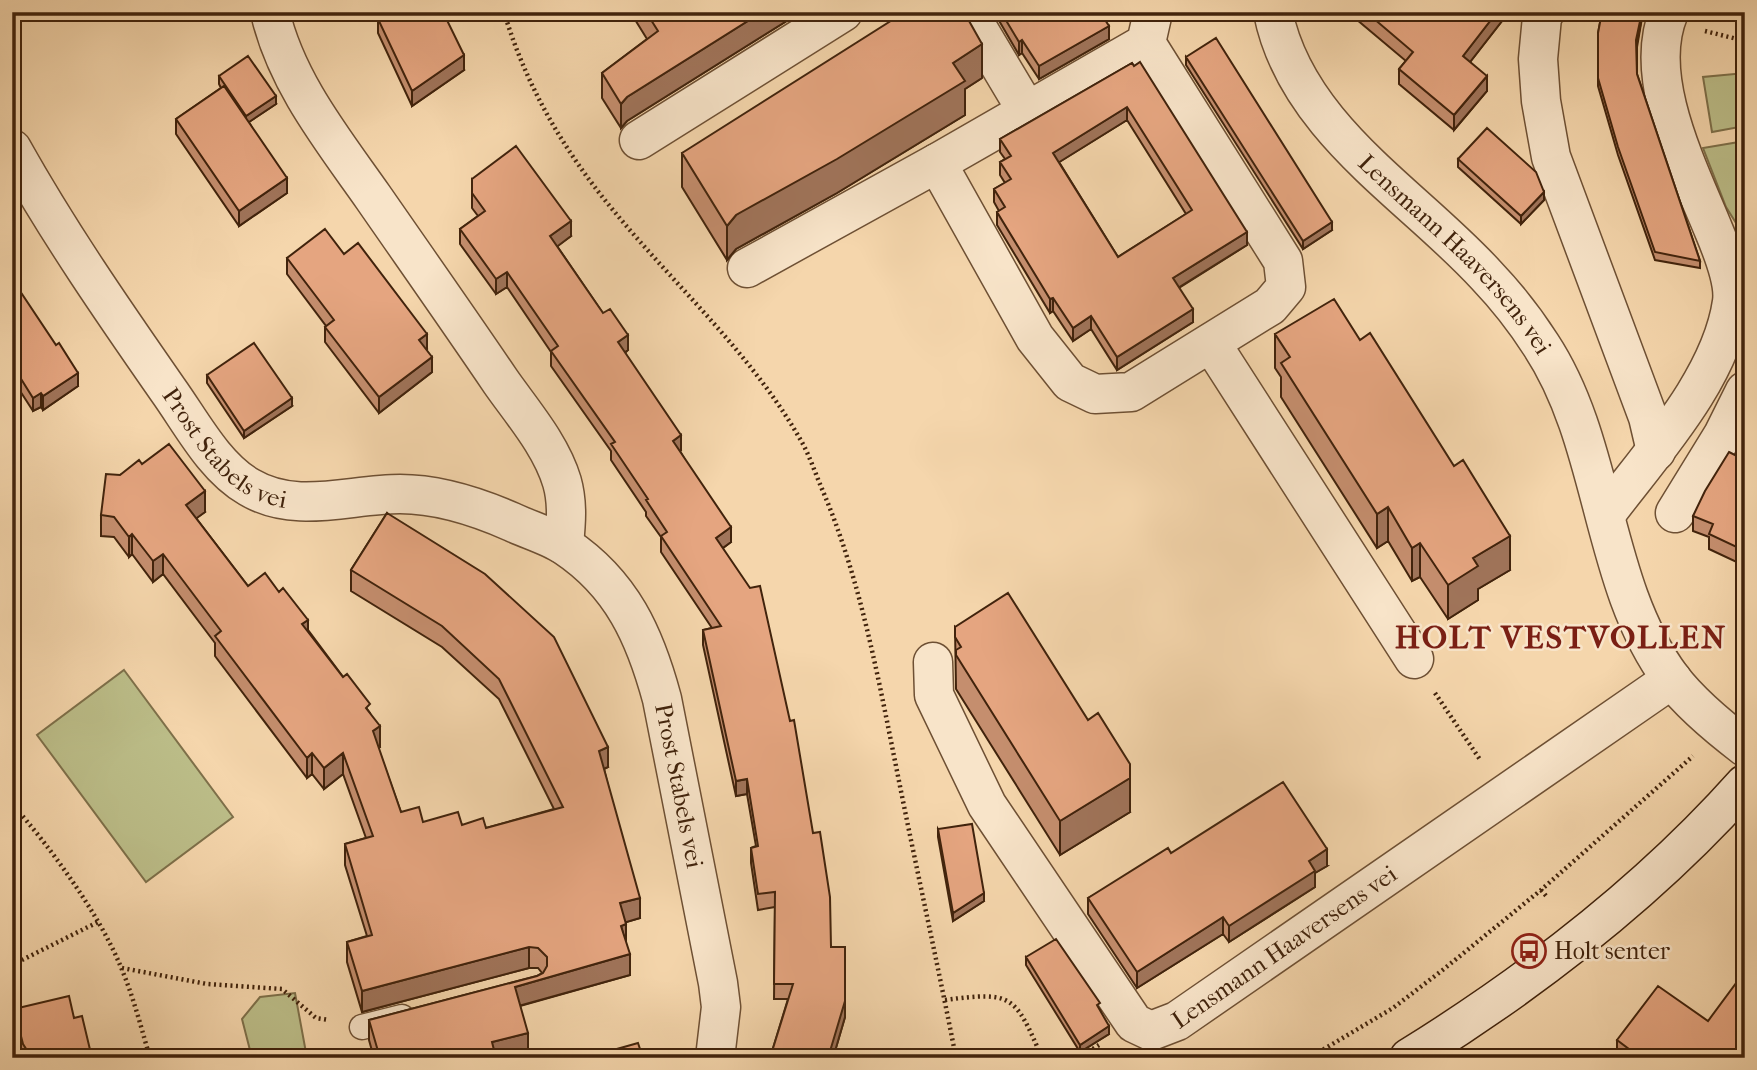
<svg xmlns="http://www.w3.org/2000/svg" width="1757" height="1070" viewBox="0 0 1757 1070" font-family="'IM FELL French Canon',serif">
  <rect width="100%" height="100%" fill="#f5d6ac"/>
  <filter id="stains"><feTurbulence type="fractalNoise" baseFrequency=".00286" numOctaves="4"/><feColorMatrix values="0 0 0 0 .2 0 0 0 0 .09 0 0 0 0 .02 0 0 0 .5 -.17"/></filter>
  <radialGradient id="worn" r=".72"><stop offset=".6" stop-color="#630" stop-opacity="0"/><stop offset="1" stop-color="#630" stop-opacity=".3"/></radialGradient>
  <path fill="#bcbe89" stroke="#7e704a" stroke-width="2" d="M1745,73V126L1712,132L1703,77Z
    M1745,141V223H1736L1726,207L1703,148Z
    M124,670L233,817L146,882L37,735Z
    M295,993L307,1058H252L242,1019L260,997Z"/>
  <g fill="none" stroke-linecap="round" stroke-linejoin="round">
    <g stroke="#6e5034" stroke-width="27">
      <path id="lane" d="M362,1027L402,1017"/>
    </g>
    <g stroke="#6e5034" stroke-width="41">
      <g id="street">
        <path d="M270,12C286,82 333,140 373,197C416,259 459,320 501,382C522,412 551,445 562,482C568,503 566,524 564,545"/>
        <path d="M968,12L1027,111"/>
        <path id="s1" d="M1273,12C1296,128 1412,194 1486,275C1507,297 1525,320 1541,345C1607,445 1600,583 1671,678C1690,703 1720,728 1745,747"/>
        <path d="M1545,12L1542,17L1538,59L1541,101L1551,157L1648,417L1656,451"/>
        <path d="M1146,43L937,163L1035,338L1070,382L1095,394L1131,392L1270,306L1286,287L1283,261L1146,43L1153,12"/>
        <path d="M639,140L843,12"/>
        <path id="s2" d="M12,149C59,233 113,311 168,390C191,422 214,467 249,487C296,515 349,494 400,494C438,494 478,507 512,522C529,530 550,536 565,546C622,584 645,636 662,699L718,983L721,1007L715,1058"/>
        <path d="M747,268L937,163"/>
        <path d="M1211,343L1414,659"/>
        <path d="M1675,513L1723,435L1745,391"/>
        <path d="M1606,514C1651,454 1721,379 1732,302C1735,281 1722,250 1714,231C1689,169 1641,78 1669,12"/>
        <path id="s3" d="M933,662L934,695L987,805L1134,1023L1151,1031L1177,1021L1672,679"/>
      </g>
    </g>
    <g stroke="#41230c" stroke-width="41">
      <path id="secondary" d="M1409,1058C1533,981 1648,893 1745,784"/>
    </g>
    <path stroke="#41230c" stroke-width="4.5" stroke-dasharray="2 3.5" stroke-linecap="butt" d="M504,12C526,86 564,151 613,210C677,288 755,357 804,446C811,460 816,475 822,489C860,578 877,672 896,766C915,863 937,960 956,1058
      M1705,31L1745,41
      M1435,693L1481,761
      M12,804C49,845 99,914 120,965C133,995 141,1027 150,1058
      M1541,890L1548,898
      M12,965L98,922
      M122,968L207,984L282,989L316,1018L329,1020
      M945,1000C1013,991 1015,995 1042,1058
      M1079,1058L1099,1045
      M1309,1058L1393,1008L1444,969L1541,890L1693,756"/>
    <use href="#lane" stroke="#f8e4c9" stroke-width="24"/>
    <use href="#street" stroke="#f8e4c9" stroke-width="38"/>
    <use href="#secondary" stroke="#f8e4c9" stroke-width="38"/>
  </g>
  <path fill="#c58e6e" stroke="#41230c" stroke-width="2" fill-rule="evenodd" d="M634,12H801L627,121L621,128L602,98V73L647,39L634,18Z
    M994,12H1100L1109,39L1039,79L1022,53L1019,55Z
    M1356,12H1509L1470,62L1487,91L1454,130L1399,84V69L1406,61L1356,19Z
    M1602,12H1643L1637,47V74L1700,261V268L1655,260L1618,155L1598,86V33Z
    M378,19L464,70L412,106L378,33Z
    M1186,57L1332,230L1303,249L1186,65Z
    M1132,63L1247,245L1179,288L1193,322L1117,370L1091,329L1073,341L1053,311L1050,313L997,225V212L999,211L994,202V189L1005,183L1000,175V162L1005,159L1000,152V139ZM1127,120L1186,214L1118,257L1059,162Z
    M219,76L276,104L249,122L287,193L239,226L176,134V119L221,88L219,84Z
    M982,78L965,89V115L837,193L736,249L727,260L682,187V153Z
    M1458,159L1544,200L1521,224L1458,167Z
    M472,179L571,236L557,246L628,350L625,353L681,450L680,451L731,542L723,548L831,947L845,1017L833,1058H770L788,999H774L775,907L758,910L751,863V848L756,846L747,794L736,796L703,645V630L712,628L661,552V537L646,516V512L611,460V451L551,366V352L507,287L496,294L460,244V229L478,216L472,208Z
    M344,254L427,349L426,350L432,372L379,413L325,342V327L326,326L287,274V258Z
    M12,279L78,386L43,410L41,407L33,411L13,380L12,381Z
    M1275,334L1360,340L1510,570L1478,589V600L1448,619L1420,577L1412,581L1388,541L1377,548L1281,397V377L1275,368Z
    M207,375L292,406L244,438L207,383Z
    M1745,460V566L1709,549V537L1693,531V516Z
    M142,464L205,512L196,518L248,586L308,630L370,713L380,747L378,748L401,812L423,822L462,825L486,828L554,809L499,699L442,647L351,591V570L387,513L608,767L604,769L640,918L626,922V943L630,975L520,1006L528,1053L510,1058H374L369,1040V1020L537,976L542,973L538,968H529L362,1012L347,962V942L367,936L345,865V844L366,838L343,774L324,789L312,774L307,778L215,656V643L163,574L153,582L132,554L129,557L114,537L101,536V515L120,475Z
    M955,627L1130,812L1060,855L956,689Z
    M938,829L984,901L953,921L938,837Z
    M1171,853L1327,866L1315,873V887L1229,942L1223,934L1137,988L1088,914V898Z
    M1026,957L1100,1010L1109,1034L1080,1052L1026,965Z
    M14,1009L74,1018L92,1058H12V1050L22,1054L14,1024Z
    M1708,1021L1745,1058H1621L1617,1055V1040Z"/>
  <path fill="#a0745a" stroke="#41230c" stroke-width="2" d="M762,12H801L627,121L621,128V104L627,97Z
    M1497,12H1509L1463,71V56Z
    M1642,12H1643L1636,48V40Z
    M1109,26V39L1039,79V66Z
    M1022,40V53L1019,55V42Z
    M982,44V78L965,89V115L837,193L736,249L727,260V226L736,215L953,63Z
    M464,55V70L412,106V91Z
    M1487,76V91L1454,130V115Z
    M276,96V104L246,124V116Z
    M1127,107V120L1053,166V153Z
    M287,178V193L239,226V211Z
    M1544,192V200L1521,224V216Z
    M571,221V236L550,252V236Z
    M1332,222V230L1303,249V241Z
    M1247,232V245L1173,291V278Z
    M507,272V287L496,294V279Z
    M1053,298V311L1050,313V299Z
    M1193,309V322L1117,370V357Z
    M1091,316V329L1073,341V328Z
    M427,334V349L419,355V340Z
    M628,335V350L618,357V342Z
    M432,357V372L379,413V397Z
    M78,373V386L43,410V396Z
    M41,393V407L33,411V398Z
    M292,398V406L244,438V431Z
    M681,435V450L673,456V441Z
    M205,491V512L186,526V505Z
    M1388,507V541L1377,548V514Z
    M731,527V542L716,553V538Z
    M132,534V554L129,557V537Z
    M1510,536V570L1478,589V600L1448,619V585L1473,558Z
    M1420,543V577L1412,581V548Z
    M163,554V574L153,582V561Z
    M308,620V641L302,624Z
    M380,726V747L373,752V731Z
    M608,747V767L599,771V751Z
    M312,753V774L307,778V758Z
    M343,753V774L324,789V768Z
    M1130,778V812L1060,855V821Z
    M747,779V794L736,796V781Z
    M1327,849V866L1315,873V887L1229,942V926L1309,861Z
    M984,893V901L953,921V913Z
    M640,898V918L620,924V903Z
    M1223,917V934L1137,988V972Z
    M626,924V945L621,926Z
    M529,947V968L362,1012V991Z
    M630,954V975L515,1007V987Z
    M845,962V1017L833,1058H828Z
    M1109,1026V1034L1080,1052V1045Z
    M528,1033V1053L510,1058H492V1042Z"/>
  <path fill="#e5a580" stroke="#41230c" stroke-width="2" fill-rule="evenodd" d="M392,12H443L464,55L412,91L378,19Z
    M646,12H762L627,97L621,104L602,73L658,31Z
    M905,12H964L982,44L953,63L965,81L837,159L736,215L727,226L682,153Z
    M1001,12H1100L1109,26L1039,66L1022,40L1019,42Z
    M1366,12H1497L1463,56L1487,76L1454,115L1399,69L1413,52Z
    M1602,12H1642L1636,40L1637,74L1700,261L1655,252L1618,147L1598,78V33Z
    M1216,38L1332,222L1303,241L1186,57Z
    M248,56L276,96L246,116L219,76Z
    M1140,62L1247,232L1173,278L1193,309L1117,357L1091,316L1073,328L1053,298L1050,299L997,212L1005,207L994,189L1011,179L1000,162L1011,156L1000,139L1132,63L1134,66ZM1127,107L1192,210L1118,257L1053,153Z
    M224,86L287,178L239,211L176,119Z
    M1487,128L1536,172L1544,192L1521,216L1458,159Z
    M516,146L571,221L550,236L603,313L610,309L628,335L618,342L681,435L673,441L731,527L716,538L750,588L760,586L790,721L794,720L813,833L820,832L830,897L831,947H845V1001L828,1058H770L793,984H774L775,892L758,894L751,848L758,846L747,779L736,781L703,630L721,626L661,536L667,532L646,500L648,499L611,444L615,442L551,351L558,346L507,272L496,279L460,229L485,211L472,193V179Z
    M325,229L344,254L358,243L427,334L419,340L432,357L379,397L325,327L334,320L287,258Z
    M12,279L56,345L59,343L78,373L43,396L41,393L33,398L13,366L12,367Z
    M1334,299L1360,340L1370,333L1454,466L1463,460L1510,536L1473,558L1478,566L1448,585L1420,543L1412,548L1388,507L1377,514L1281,363L1290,357L1275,334Z
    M254,343L292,398L244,431L207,375Z
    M169,444L205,491L186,505L248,586L265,573L279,592L283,588L308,620L302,624L343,677L347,674L370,704L366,708L380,726L373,731L401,812L419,807L423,822L458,812L462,825L483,818L486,828L563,807L499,679L442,626L351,570L387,513L485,574L554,637L608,747L599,751L640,898L620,903L626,924L621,926L630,954L515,987L528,1033L492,1042L496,1058H380L369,1020L537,976L543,973L547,966V957L538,948L529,947L362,991L347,942L372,935L345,844L373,836L343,753L324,768L312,753L307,758L215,636L221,631L163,554L153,561L132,534L129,537L114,517L101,515L106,474L120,475L139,460L142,464Z
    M1729,452L1745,460V551L1709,534L1713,524L1693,516L1705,491Z
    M1008,593L1088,720L1098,713L1130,764V778L1060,821L956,655V650L961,647L955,637V627Z
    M1283,782L1327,849L1309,861L1315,871L1229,926L1223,917L1137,972L1088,898L1168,848L1171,853Z
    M972,824L984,893L953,913L938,829Z
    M1056,939L1100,1003L1097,1005L1109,1026L1080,1045L1026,957Z
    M1745,971V1058H1641L1617,1040L1658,986L1708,1021Z
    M69,996L74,1018L82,1016L92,1058H32L23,1044L14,1009Z
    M638,1043L643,1058H600L599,1054Z
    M12,1050L30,1058H14Z"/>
  <defs>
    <g id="bus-ring" transform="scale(1.75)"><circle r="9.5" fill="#f8e4c9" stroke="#8f2418" stroke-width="1.5"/><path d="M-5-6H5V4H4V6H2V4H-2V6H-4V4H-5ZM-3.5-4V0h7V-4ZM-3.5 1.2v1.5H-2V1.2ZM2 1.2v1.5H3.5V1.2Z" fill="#8f2418"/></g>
  </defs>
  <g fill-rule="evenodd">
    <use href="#bus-ring" x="1529" y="951"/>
  </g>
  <g text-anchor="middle" stroke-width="5" stroke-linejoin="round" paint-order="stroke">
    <g font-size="24" fill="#41230c" stroke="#f8e4c9">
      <text dy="8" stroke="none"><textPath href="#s1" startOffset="308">Lensmann Haaversens vei</textPath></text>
      <text dy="8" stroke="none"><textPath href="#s2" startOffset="371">Prost Stabels vei</textPath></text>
      <text dy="8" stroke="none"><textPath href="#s2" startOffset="1017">Prost Stabels vei</textPath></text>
      <text dy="8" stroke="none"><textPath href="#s3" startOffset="595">Lensmann Haaversens vei</textPath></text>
    </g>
    <g font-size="24" fill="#41230c" stroke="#f8e4c9" text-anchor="start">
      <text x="1554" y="959">Holt senter</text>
    </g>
    <g font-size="32" font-weight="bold" letter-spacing="2" fill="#7a1f14" stroke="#f8e4c9">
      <text x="1561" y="648">HOLT VESTVOLLEN</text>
    </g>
  </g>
  <rect width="1757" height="1070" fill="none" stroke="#f5d6ac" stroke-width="42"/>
  <rect x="14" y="14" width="1729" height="1042" fill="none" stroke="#41230c" stroke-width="3.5"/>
  <rect x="21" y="21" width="1715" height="1028" fill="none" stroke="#41230c" stroke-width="2"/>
  <rect width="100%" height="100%" filter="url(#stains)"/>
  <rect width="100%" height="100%" fill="url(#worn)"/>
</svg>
